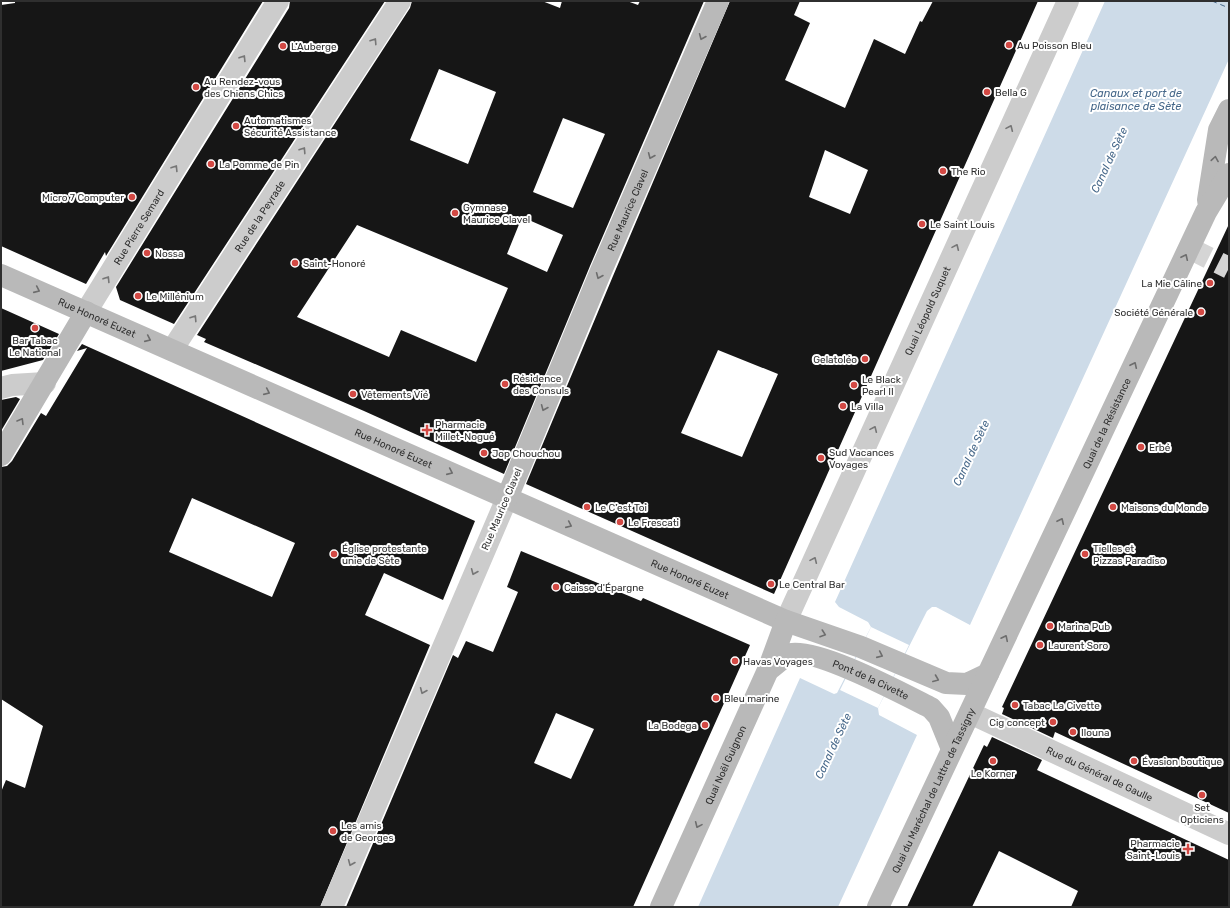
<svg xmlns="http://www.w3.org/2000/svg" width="1230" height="908" viewBox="0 0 1230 908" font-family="Rubik,sans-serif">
  <rect width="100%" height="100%" fill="#fff"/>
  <path fill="#cddbe8" d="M1105,1H1229V59L970,625L936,607H932L927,611L878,708L879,715L917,735L838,907H698L800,678L834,694L837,693L871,627L868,622L839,607L835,602Z"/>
  <path fill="#fff" d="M871,627L909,645L878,708L840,690Z"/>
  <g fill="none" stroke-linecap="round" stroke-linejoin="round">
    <path stroke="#456789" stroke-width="1" stroke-dasharray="5 4" stroke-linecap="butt" d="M1212,1L1229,8"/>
  </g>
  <path fill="#161616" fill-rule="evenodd" d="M15,1H263L106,256L105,252L86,284L1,246V5L15,3Z
    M290,1H385L174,324L120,300L116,287L289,8Z
    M412,1H542L560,8L562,1H627L638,5L640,1H704L590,266L504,474L364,411L204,342L206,339L197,335L410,8ZM439,69L496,92L468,164L410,140ZM563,118L605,134L573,208L533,192ZM522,217L563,235L547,272L507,254ZM357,225L508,288L476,362L401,330L389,357L297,317Z
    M730,1H800L794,15L810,23L785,80L845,108L874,39L905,54L920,21L922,22L933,1H1038L774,594L526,484L613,276ZM825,150L868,170L850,214L809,197ZM718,350L778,374L742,457L681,433Z
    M1229,224V813L1055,732L1053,738L1002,714L1004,708L1002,707Z
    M1,308L59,334L43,360L1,371Z
    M82,344L475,521L443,600L384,573L365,615L430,645L320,907H1V792L6,780L25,788L43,726L1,699V467L7,466L12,461L41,413L46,416L87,348L77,351ZM192,498L295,543L272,597L169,552Z
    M16,397L20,399L1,431V400Z
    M521,551L641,601L643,598L750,645L633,907H346L453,655L458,658L466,641L493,652L518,592L507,587ZM556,713L594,729L571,779L534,763Z
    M992,737L1042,760L1037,770L1229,860V907H1071L1078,891L999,851L972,907H907L984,745L987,747Z"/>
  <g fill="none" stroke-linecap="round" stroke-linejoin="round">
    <path stroke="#d5d5d5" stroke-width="22" stroke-dasharray="22 11" stroke-linecap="butt" d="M1189,248L1229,268"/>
    <g stroke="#ccc" stroke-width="22">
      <path id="s1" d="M86,312L278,1"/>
      <path id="s2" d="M172,350L400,1"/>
      <path d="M1,388L12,385L45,383"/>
      <path id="s3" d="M786,621L1068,1"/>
      <path id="s4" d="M970,713L1229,834"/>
      <path d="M332,907L507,498"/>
    </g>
    <g stroke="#b9b9b9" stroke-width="22">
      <path d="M1208,200L1219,130L1229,110"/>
      <path id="s5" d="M1,275L786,621L861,647L946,683L967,684L988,674"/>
      <path d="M1,455L86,312"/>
      <path id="s6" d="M507,498L601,271L718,1"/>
      <path id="s7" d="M768,670C774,666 781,659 787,655C811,644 907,696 931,708L939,717L952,749"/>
      <path id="s8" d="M661,907L768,670L786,621"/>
      <path id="s9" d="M878,907L1206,212L1229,174"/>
    </g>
  </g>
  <defs><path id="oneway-chevron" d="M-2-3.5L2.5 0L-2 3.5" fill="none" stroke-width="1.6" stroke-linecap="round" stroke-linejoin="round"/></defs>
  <g stroke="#6d6d6d">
    <use href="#oneway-chevron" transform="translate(702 37) rotate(113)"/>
    <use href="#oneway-chevron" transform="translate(651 156) rotate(113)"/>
    <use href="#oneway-chevron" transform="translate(1215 159) rotate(-81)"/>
    <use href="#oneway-chevron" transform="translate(1185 257) rotate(-65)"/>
    <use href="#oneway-chevron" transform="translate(599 276) rotate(113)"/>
    <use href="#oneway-chevron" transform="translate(37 290) rotate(24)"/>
    <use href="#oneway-chevron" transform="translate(148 339) rotate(24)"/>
    <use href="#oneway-chevron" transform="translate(1134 365) rotate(-65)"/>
    <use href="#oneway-chevron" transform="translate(267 392) rotate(24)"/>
    <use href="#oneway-chevron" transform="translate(544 408) rotate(113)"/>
    <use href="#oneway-chevron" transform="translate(21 421) rotate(-59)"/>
    <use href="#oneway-chevron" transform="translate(450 472) rotate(24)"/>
    <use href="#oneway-chevron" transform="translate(1061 521) rotate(-65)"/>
    <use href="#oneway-chevron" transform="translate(569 525) rotate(24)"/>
    <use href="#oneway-chevron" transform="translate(823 634) rotate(19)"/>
    <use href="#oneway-chevron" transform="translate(1005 638) rotate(-64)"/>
    <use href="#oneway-chevron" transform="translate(880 655) rotate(24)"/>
    <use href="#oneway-chevron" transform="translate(936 679) rotate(22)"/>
    <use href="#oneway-chevron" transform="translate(698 825) rotate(114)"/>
  </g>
  <g stroke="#767676">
    <use href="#oneway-chevron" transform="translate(374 41) rotate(-57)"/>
    <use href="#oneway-chevron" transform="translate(243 58) rotate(-58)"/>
    <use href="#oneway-chevron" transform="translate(1010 128) rotate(-66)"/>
    <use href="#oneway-chevron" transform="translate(303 150) rotate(-57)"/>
    <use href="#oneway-chevron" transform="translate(175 168) rotate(-58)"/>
    <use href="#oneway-chevron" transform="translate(956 247) rotate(-66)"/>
    <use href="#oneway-chevron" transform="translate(107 279) rotate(-58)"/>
    <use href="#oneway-chevron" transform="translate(194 318) rotate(-57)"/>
    <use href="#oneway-chevron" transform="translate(874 429) rotate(-66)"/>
    <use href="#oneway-chevron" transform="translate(814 560) rotate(-66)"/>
    <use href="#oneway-chevron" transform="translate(474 572) rotate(113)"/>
    <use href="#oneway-chevron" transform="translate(423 691) rotate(113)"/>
    <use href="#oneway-chevron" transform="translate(351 863) rotate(113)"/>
  </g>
  <g fill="#d34944" stroke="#fff" stroke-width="1.5">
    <circle cx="1009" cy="45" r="4"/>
    <circle cx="283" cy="46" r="4"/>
    <circle cx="196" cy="87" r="4"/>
    <circle cx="987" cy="92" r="4"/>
    <circle cx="236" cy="126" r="4"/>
    <circle cx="211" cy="164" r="4"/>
    <circle cx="943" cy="171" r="4"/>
    <circle cx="132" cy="197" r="4"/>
    <circle cx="455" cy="213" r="4"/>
    <circle cx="922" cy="224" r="4"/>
    <circle cx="147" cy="253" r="4"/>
    <circle cx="295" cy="263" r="4"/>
    <circle cx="1210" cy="283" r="4"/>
    <circle cx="138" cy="296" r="4"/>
    <circle cx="1201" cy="312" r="4"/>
    <circle cx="35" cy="328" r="4"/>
    <circle cx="865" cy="359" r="4"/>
    <circle cx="505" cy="384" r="4"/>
    <circle cx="854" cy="385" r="4"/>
    <circle cx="353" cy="394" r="4"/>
    <circle cx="843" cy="406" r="4"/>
    <path d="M425 424h4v4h4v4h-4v4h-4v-4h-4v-4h4z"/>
    <circle cx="1141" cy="447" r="4"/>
    <circle cx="484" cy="453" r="4"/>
    <circle cx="821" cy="458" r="4"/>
    <circle cx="587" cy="507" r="4"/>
    <circle cx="1113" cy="507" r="4"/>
    <circle cx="620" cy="522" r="4"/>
    <circle cx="334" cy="554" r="4"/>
    <circle cx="1085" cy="554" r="4"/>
    <circle cx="771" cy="584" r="4"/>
    <circle cx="556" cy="587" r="4"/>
    <circle cx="1050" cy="626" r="4"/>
    <circle cx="1040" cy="645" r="4"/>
    <circle cx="735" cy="661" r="4"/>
    <circle cx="716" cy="698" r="4"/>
    <circle cx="1015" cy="705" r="4"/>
    <circle cx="1053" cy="722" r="4"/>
    <circle cx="705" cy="725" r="4"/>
    <circle cx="1073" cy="732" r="4"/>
    <circle cx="993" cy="761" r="4"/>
    <circle cx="1134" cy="761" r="4"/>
    <circle cx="1202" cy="795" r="4"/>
    <circle cx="333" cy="831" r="4"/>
    <path d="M1186 843h4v4h4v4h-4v4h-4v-4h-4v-4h4z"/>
  </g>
  <g text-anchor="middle" stroke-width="4" stroke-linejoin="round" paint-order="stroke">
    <g font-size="10" fill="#2f2f2f" stroke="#fff" text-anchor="start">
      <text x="1017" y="49">Au Poisson Bleu</text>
      <text x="291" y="50">L'Auberge</text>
      <text x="204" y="85">Au Rendez-vous<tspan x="204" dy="12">des Chiens Chics</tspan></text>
      <text x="995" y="96">Bella G</text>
      <text x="244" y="124">Automatismes<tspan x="244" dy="12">Sécurité Assistance</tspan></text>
      <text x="219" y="168">La Pomme de Pin</text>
      <text x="951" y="175">The Rio</text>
      <text x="124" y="201" text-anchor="end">Micro 7 Computer</text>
      <text x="463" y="211">Gymnase<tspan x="463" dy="12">Maurice Clavel</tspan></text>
      <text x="930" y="228">Le Saint Louis</text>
      <text x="155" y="257">Nossa</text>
      <text x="303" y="267">Saint-Honoré</text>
      <text x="1202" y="287" text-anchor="end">La Mie Câline</text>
      <text x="146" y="300">Le Millénium</text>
      <text x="1193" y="316" text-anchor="end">Société Générale</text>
      <text x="35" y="344" text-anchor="middle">Bar Tabac<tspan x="35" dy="12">Le National</tspan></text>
      <text x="857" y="363" text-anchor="end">Gelatoléo</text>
      <text x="513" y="382">Résidence<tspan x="513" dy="12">des Consuls</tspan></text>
      <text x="862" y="383">Le Black<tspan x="862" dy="12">Pearl II</tspan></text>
      <text x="361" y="398">Vêtements Vié</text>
      <text x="851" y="410">La Villa</text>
      <text x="435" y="428">Pharmacie<tspan x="435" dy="12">Millet-Nogué</tspan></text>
      <text x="1149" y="451">Erbé</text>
      <text x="829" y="456">Sud Vacances<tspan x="829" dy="12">Voyages</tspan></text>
      <text x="492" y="457">Jop Chouchou</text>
      <text x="595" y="511">Le C'est Toi</text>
      <text x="1121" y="511">Maisons du Monde</text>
      <text x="628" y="526">Le Frescati</text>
      <text x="342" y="552">Église protestante<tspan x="342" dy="12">unie de Sète</tspan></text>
      <text x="1093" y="552">Tielles et<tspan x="1093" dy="12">Pizzas Paradiso</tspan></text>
      <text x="779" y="588">Le Central Bar</text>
      <text x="564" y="591">Caisse d'Épargne</text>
      <text x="1058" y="630">Marina Pub</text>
      <text x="1048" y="649">Laurent Soro</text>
      <text x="743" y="665">Havas Voyages</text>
      <text x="724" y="702">Bleu marine</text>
      <text x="1023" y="709">Tabac La Civette</text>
      <text x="1045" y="726" text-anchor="end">Cig concept</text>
      <text x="697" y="729" text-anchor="end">La Bodega</text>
      <text x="1081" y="736">Ilouna</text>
      <text x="1142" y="765">Évasion boutique</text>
      <text x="993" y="777" text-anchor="middle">Le Korner</text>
      <text x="1202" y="811" text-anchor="middle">Set<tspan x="1202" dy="12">Opticiens</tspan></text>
      <text x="341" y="829">Les amis<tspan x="341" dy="12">de Georges</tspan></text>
      <text x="1180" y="847" text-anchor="end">Pharmacie<tspan x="1180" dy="12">Saint-Louis</tspan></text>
    </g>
    <g font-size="10" fill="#2f2f2f" stroke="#fff">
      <text dy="4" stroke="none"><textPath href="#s6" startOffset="312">Rue Maurice Clavel</textPath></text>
      <text dy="4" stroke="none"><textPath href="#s2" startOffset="160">Rue de la Peyrade</textPath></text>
      <text dy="4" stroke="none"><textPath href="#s1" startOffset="100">Rue Pierre Semard</textPath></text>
      <text dy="4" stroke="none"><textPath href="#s3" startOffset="341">Quai Léopold Suquet</textPath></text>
      <text dy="4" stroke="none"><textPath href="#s5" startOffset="105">Rue Honoré Euzet</textPath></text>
      <text dy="4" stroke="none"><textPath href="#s9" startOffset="535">Quai de la Résistance</textPath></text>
      <text dy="4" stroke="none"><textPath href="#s5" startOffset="429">Rue Honoré Euzet</textPath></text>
      <text transform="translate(501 509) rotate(-67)" y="4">Rue Maurice Clavel</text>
      <text dy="4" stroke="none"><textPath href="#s5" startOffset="753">Rue Honoré Euzet</textPath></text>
      <text dy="4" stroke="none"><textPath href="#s7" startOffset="113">Pont de la Civette</textPath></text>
      <text dy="4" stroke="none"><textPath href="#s8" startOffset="156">Quai Noël Guignon</textPath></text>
      <text dy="4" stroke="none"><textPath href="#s4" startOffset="143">Rue du Général de Gaulle</textPath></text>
      <text dy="4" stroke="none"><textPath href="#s9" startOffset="129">Quai du Maréchal de Lattre de Tassigny</textPath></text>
    </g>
    <g font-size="11" font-style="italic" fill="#456789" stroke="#fff">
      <text x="1136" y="97">Canaux et port de<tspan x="1136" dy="13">plaisance de Sète</tspan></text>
      <text transform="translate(1109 160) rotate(-65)" y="4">Canal de Sète</text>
      <text transform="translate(971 453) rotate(-65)" y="4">Canal de Sète</text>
      <text transform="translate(833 746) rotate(-65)" y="4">Canal de Sète</text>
    </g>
  </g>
  <rect width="1230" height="908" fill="none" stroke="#2f2f2f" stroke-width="4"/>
</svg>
